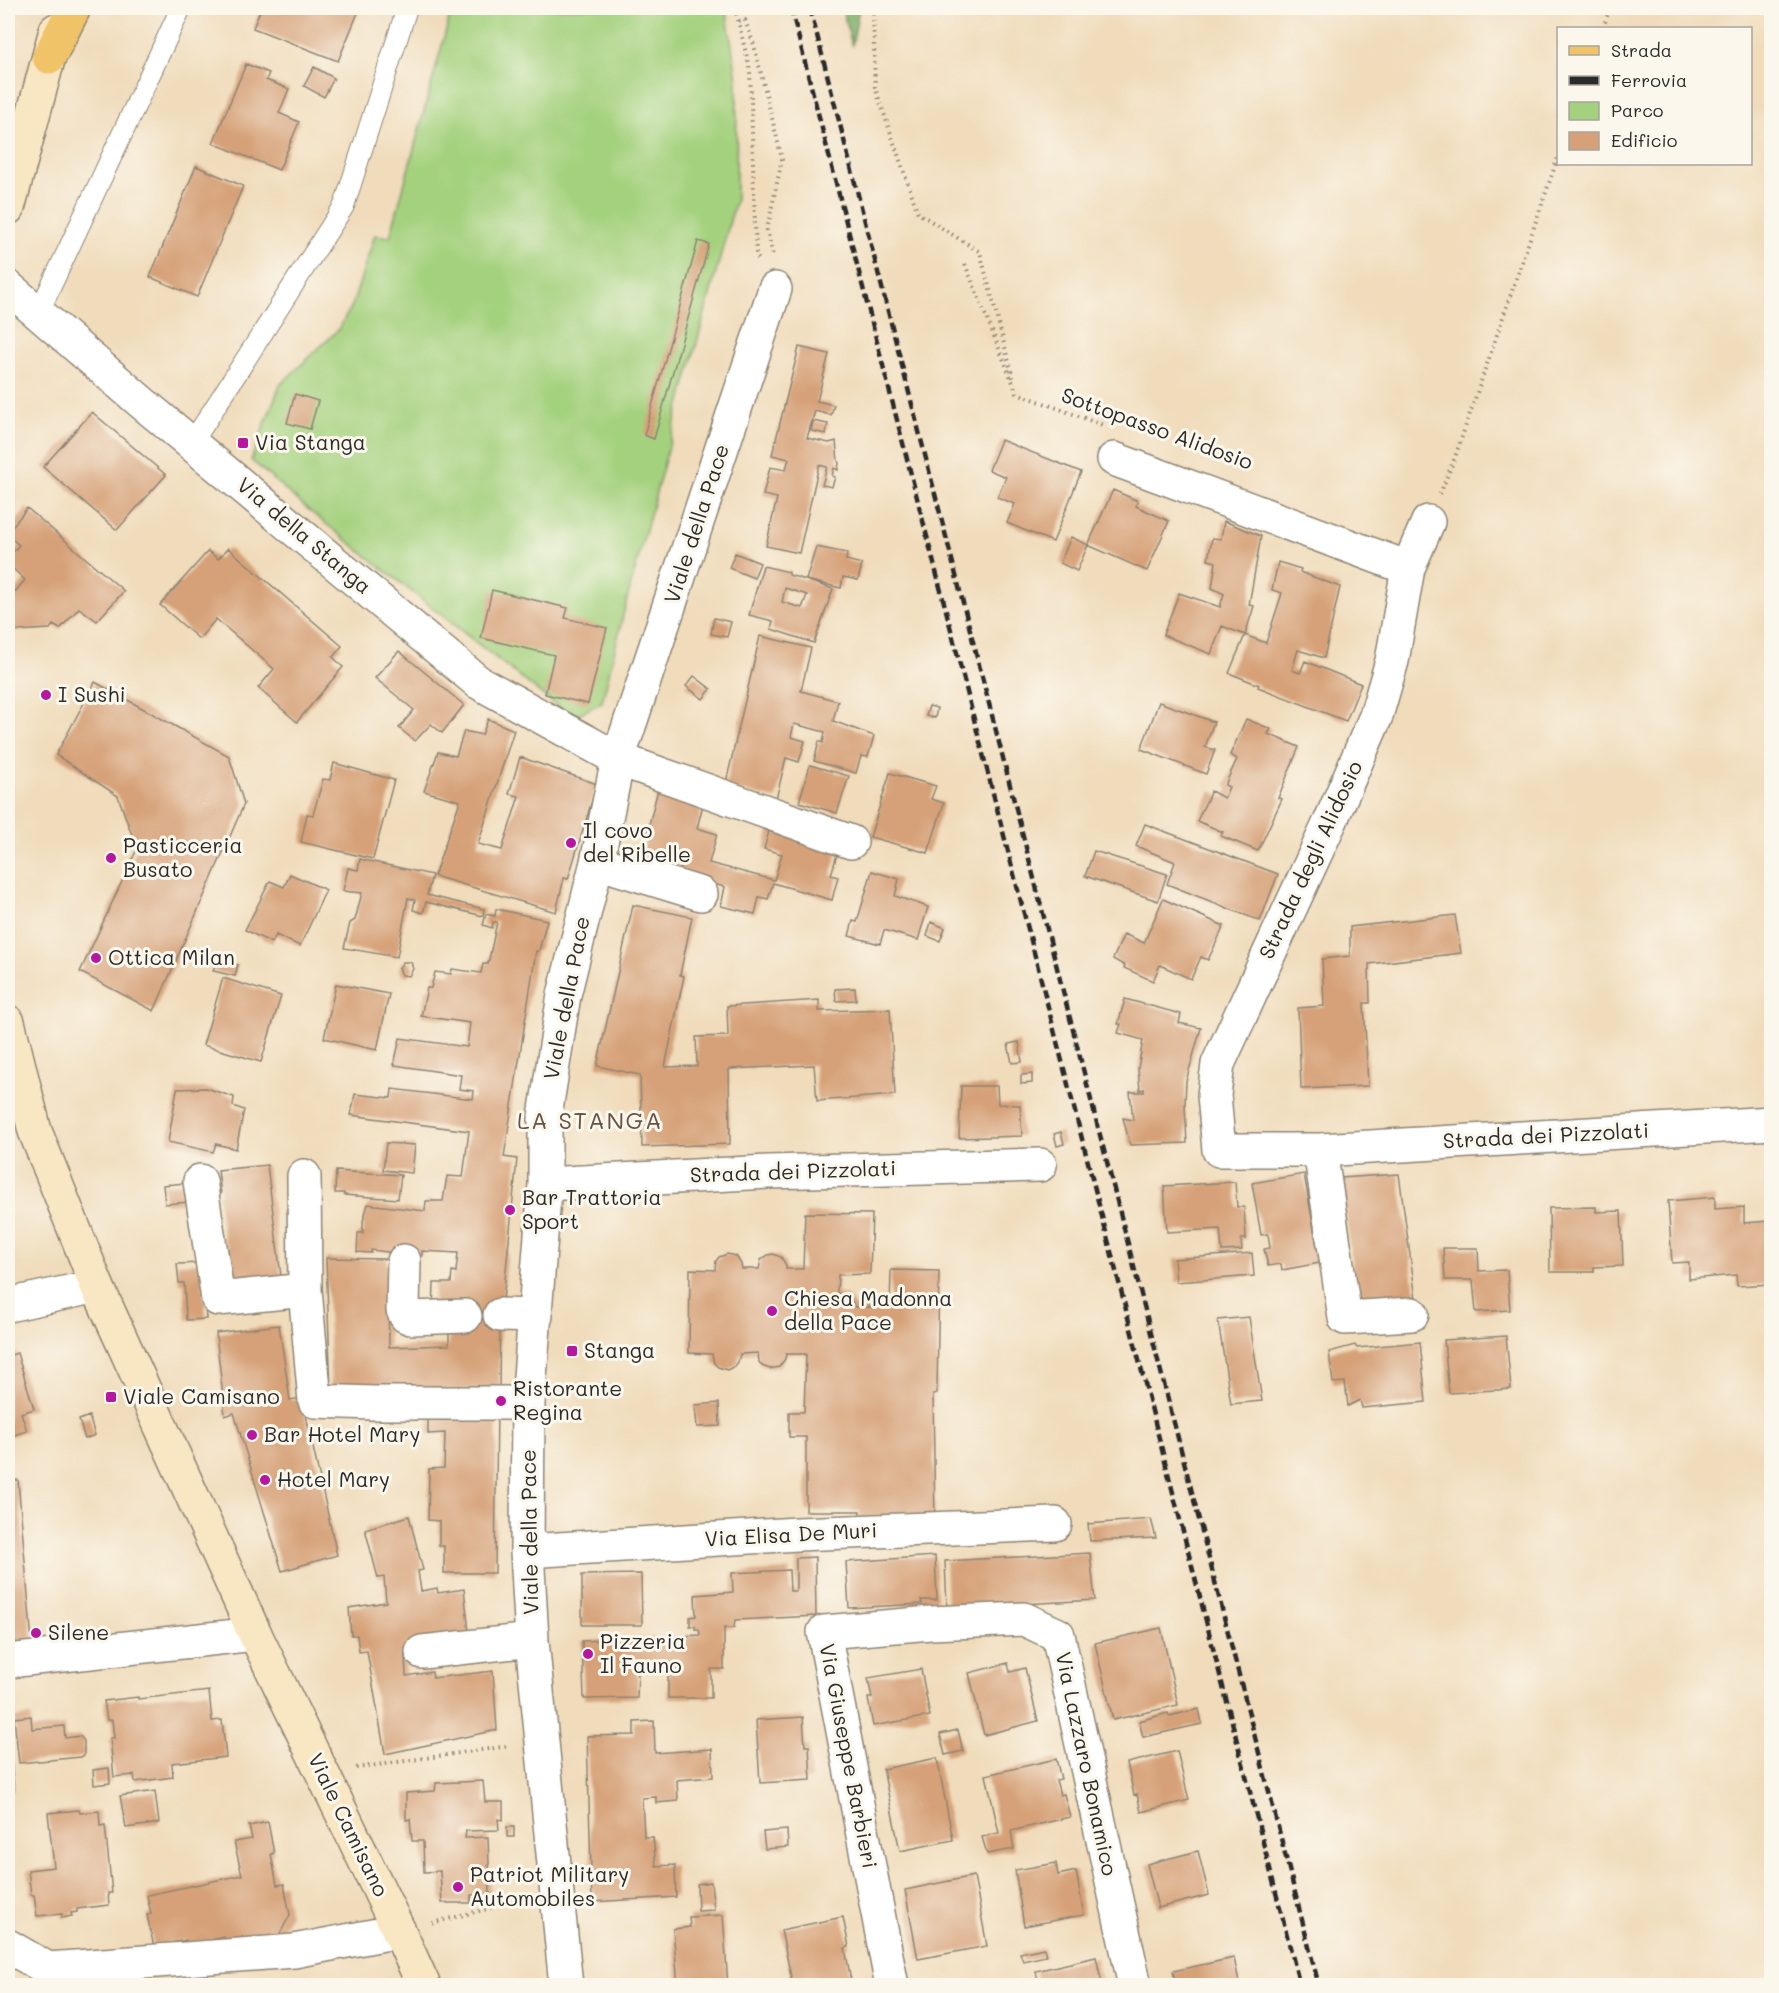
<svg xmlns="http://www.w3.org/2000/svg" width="1779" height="1993" viewBox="0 0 1779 1993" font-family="Mali,sans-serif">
  <rect width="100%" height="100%" fill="#fbf7ec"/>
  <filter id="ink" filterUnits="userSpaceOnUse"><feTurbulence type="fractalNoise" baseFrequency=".0167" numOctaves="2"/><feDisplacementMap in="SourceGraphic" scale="12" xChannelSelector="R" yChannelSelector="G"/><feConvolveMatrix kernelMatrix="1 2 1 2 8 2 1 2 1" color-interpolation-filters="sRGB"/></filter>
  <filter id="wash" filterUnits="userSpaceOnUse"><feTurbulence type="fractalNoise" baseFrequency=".008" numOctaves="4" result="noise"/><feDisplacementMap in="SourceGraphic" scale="24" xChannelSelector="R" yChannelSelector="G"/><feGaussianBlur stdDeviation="1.35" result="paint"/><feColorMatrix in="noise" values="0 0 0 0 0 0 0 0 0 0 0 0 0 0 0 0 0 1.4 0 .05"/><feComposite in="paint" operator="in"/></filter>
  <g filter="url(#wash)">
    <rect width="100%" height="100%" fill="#f0dcbb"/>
    <path fill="#a4d17e" stroke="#687e54" stroke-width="1.5" d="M452,8H726L737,79L736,199L626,603L602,702L572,718L311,512L251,460L280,385L338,330L352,306L375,235L390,237Z"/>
    <path fill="#83b36d" stroke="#576f4c" stroke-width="1.5" d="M842,8H859L852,46Z"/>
    <g id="blocks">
      <path fill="#d6a178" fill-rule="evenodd" d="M261,8H360L338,61L253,28Z
        M246,64L269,73L266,80L289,89L279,113L299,122L279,170L213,143Z
        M314,67L334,78L324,97L304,86Z
        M196,166L243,186L197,297L150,277Z
        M698,241L709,244L654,439L644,435Z
        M799,347L829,354L817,401L834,405L831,415L815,411L807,438L829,443L836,441L838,461L839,462L838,470L834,468L832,476L835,477L832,487L822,485L827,467L819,465L799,553L766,546L777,498L763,495L770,467L786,470L787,465L789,459L772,455Z
        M295,394L318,401L310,429L287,423Z
        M92,412L166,475L117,530L43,467Z
        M813,421L828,424L826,434L811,431Z
        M1001,440L1081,472L1053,542L1007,523L1015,504L997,497L1006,477L989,470Z
        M1113,490L1138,501L1136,506L1169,521L1147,571L1088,545L1077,571L1060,563L1071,537L1088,545Z
        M27,508L124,591L97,621L79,608L60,629L53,625L50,629L15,631L8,625V614L10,611L8,609V600L25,580L8,564V558L19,545L8,536V532Z
        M1224,521L1261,536L1249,605L1254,606L1245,635L1222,626L1211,654L1163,635L1179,593L1220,607L1224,594L1212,588L1216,562L1208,560L1212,538L1221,539Z
        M816,547L847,553L846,560L862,564L858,580L843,577L841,588L806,580L833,589L814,643L771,629L773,621L749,615L763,566L789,572V575L806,580ZM785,588L807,595L802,608L782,602Z
        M228,548L342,646L333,657L343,667L297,722L258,688L274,669L216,619L199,639L160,605L208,551L218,559Z
        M735,553L760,563L754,578L729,568Z
        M1278,562L1301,569L1300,572L1340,587L1324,658L1298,650L1292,670L1300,673L1305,661L1361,684L1346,721L1258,687L1259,685L1229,673L1245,635L1266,643L1282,593L1272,590Z
        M492,590L568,608L565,618L607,628L588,704L545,694L554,655L481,638Z
        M714,618L731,622L727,637L711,634Z
        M760,636L811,648L801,691L838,701L833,721L874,736L868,757L861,756L856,773L814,761L819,741L823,743L825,732L794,724L791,737L805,741L799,762L786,758L776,799L725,787Z
        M399,651L464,705L442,733L431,724L415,741L399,728L414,710L375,678Z
        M694,676L711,689L703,699L686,686Z
        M95,682L229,756L244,804L154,1011L80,972L137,849L118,796L56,755Z
        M1159,702L1214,722L1205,747L1215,750L1206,774L1141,749Z
        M929,706L937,708L935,718L926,716Z
        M488,719L514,730L478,844L502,850L519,796L509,794L520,757L597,784L568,879L564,878L556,912L434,876L460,801L424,791L438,752L456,756L464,731L482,735Z
        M1246,719L1271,729L1268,734L1299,747L1278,798L1282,799L1258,851L1221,836L1223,832L1197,821L1211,791L1224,798L1229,787L1225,785L1237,759L1230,755Z
        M334,763L394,780L373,859L301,842L307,814L313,815L323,779L330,780Z
        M810,765L849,776L837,813L799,802Z
        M890,773L936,786L931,799L944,803L928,853L870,837Z
        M659,785L705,797L697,828L717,834L709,863L774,880L782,854L764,849L771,824L840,844L831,875L838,877L832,900L773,883L768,899L759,897L755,914L721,906L725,887L679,875L684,857L662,852L657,869L639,865Z
        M1145,824L1278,874L1260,921L1167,884L1175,862L1136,846Z
        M1094,851L1167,874L1158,901L1085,876Z
        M360,859L432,875L427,895L484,909L483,916L426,902L423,913L413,910L415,900L408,898L397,957L344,948L350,923L355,920L362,893L343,891L348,868L358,870Z
        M872,871L899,879L895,896L928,907L918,940L884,930L880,944L849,936L853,921L857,922Z
        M290,874L326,890L300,946L276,935L272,943L245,930L270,881L284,887Z
        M1163,899L1224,926L1208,960L1201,957L1191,979L1160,965L1153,981L1124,968L1125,966L1113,959L1124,934L1144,943Z
        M633,905L692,917L680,975L684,976L665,1067L697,1066L696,1037L728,1036L727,1006L819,1000V1011L890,1009L895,1095L817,1101L814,1065L729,1069L730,1144L642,1147L640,1075L597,1066Z
        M496,909L547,920L539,951H536L504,1157L517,1159L502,1311H500L499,1389L331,1392L326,1258L387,1259L389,1347L449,1345V1324L433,1312L434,1283H451L452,1271L456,1272L458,1253L422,1251V1256L371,1250V1253L357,1252L358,1233H363V1221L368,1204L425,1211L426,1201H443L447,1176L463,1177L469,1131L351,1115L355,1094L391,1098L392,1089L473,1099L474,1091L459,1089L461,1075L394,1065L400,1038L467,1047L470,1023L421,1016L427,988H431L435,972L451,974L452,969L481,973L483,964H488L497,922H493L492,928L483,925L486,914L495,916Z
        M1455,915L1461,953L1369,964L1370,1003H1364L1368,1086L1301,1089L1298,1008L1324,1006L1322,959L1350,956V927Z
        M931,922L945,928L940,941L927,936Z
        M217,959L238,965L235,976L213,971Z
        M403,962H411L413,969L409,976L402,975L399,968Z
        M223,978L281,996L261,1062L203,1045Z
        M336,984L389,994L377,1050L324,1038Z
        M855,988L856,1000L836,1001L835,989Z
        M1125,999L1181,1014L1179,1023L1201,1028L1186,1081L1185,1106L1187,1143L1130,1145L1123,1118L1133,1120L1130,1092H1144V1089L1140,1090L1138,1069L1143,1040L1118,1033L1121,1024H1118Z
        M1019,1042L1022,1062L1012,1063L1008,1044Z
        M1032,1074V1083L1021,1084V1075Z
        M961,1086H997L998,1104L1020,1105L1022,1136L959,1138Z
        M206,1088L234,1097L233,1106L244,1110L236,1149L216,1144L213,1152L168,1142L177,1089Z
        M1061,1132L1064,1144L1057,1146L1054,1134Z
        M386,1143L415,1145L412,1173L383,1170Z
        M267,1165L282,1284L232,1282L227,1243H224L218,1194H221L218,1170Z
        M336,1171L401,1175L398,1199L344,1195V1193H335Z
        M1304,1174L1320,1263L1282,1270L1281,1264L1268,1266L1264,1249L1270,1248L1268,1234L1261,1235L1252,1183Z
        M1399,1174L1416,1299L1357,1304L1341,1178Z
        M1235,1182L1237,1207H1244L1246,1239H1241L1242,1250L1222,1251L1220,1229L1167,1232L1164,1186Z
        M186,1183L189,1202L165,1204L163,1185Z
        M1715,1197V1209L1744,1207V1223L1769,1221L1768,1207H1772V1284L1737,1286L1736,1275L1689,1279V1262L1672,1263L1668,1201Z
        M1596,1207V1212L1621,1211L1623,1266L1594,1267V1272H1550L1549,1208Z
        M805,1213L872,1214L870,1274L838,1275L837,1293L848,1296L855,1307H890L891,1270L939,1271L937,1393L933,1394L935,1524H859L860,1511H806V1437H789V1412H804L806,1354H786L785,1359L779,1367L770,1369L762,1366L759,1362L758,1353L740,1354L738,1362L735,1366L727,1370L718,1367L714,1363L712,1354L689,1353L690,1269L715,1270L716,1261L719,1257L727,1254L736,1256L741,1264L742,1269H759L761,1260L768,1255L773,1254L781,1257L786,1265V1269H803Z
        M1443,1248H1478L1479,1271L1507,1270L1510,1310L1476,1312L1473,1280H1445Z
        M1252,1253L1254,1276L1176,1282L1174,1259Z
        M202,1263L206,1319L186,1320L184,1283H179L177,1264Z
        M1249,1317L1262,1401L1231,1404L1218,1320Z
        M279,1325L290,1400L302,1398L337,1555L282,1571L234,1413L225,1416L216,1333Z
        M1506,1336L1511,1389L1449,1393L1444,1340Z
        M1420,1342L1426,1402L1362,1408L1360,1400L1348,1406L1345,1382L1333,1383L1329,1352L1355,1345L1357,1348Z
        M17,1353L34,1409L21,1413L27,1431L8,1437V1356Z
        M719,1403L720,1426L697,1427L695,1405Z
        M497,1406L495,1573H444V1546H439V1521L428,1520L429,1469L444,1468L445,1433L428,1434V1412Z
        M89,1416L95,1435L85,1439L79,1420Z
        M18,1480L32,1642L8,1646V1481Z
        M409,1516L423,1570L418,1571L421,1591L437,1588L438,1593L464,1589L469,1632L455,1646L405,1655L406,1676L432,1672L433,1678L493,1671L497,1730L385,1754L367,1651L359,1652L357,1635H351L349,1608L386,1602L384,1577L378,1578L365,1529Z
        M1151,1519L1156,1538L1090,1541L1088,1524Z
        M1090,1553L1095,1600L947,1608L945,1561Z
        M935,1556L937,1600H921L922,1604L849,1608L846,1562Z
        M815,1557L816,1616L735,1620L734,1628H724V1669H711V1698H668V1671L638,1672L637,1698L584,1699L582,1641L700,1635L699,1629H695V1626H690V1617L696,1616L695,1595L733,1592L732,1573L789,1570L790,1591H796V1558Z
        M641,1574L642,1625H582V1575Z
        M1161,1628L1178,1705L1113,1720L1095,1643Z
        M1008,1663L1010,1672L1025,1668L1038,1721L984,1735L969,1673Z
        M921,1669L930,1716L873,1726L868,1698H872L868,1678Z
        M209,1691L212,1721L222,1720L226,1757L172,1763L173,1777L135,1782L134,1775L114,1777L110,1738H114L112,1720H107L104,1701L138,1697V1699Z
        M1199,1709L1202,1724L1143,1737L1139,1721L1168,1713L1169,1716Z
        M31,1716L32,1729L64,1726L65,1738L80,1736L84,1741V1755L81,1757L19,1763L14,1718Z
        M803,1717L805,1746H809L811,1780L760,1783L756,1720Z
        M654,1721L655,1753L712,1749L713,1777L677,1780L678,1801L656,1803V1797L642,1798L644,1837H653L656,1866L675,1865L676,1897L592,1902L587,1736L634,1735V1722Z
        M958,1730L963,1751L945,1755L940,1734Z
        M8,1751H10L14,1790L8,1791Z
        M1177,1751L1189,1800L1141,1812L1137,1794L1134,1795L1127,1763Z
        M937,1758L953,1840L900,1851L883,1769Z
        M1056,1759L1061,1779L1056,1780L1060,1795L1064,1794L1070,1817L1011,1831L1014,1849L987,1854L982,1837L999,1833L986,1775Z
        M109,1768L110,1783L94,1785L93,1770Z
        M483,1781L485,1802H503V1820L498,1819L499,1830L466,1831L465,1838L488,1837L490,1894L471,1895V1903H442L440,1871L424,1872L423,1841H412L410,1819L406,1820V1793L435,1791L436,1783Z
        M155,1791L159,1823L126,1828L120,1796Z
        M79,1810L80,1813L99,1811L100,1826L105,1825L112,1893H108L109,1905L77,1909V1912L71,1913L72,1916L62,1918V1914L37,1916L34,1895H31L28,1870L54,1867L48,1813Z
        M268,1822L274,1853L271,1854L277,1885L284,1884L290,1915L277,1939L252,1944L242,1937L237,1941L229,1943L224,1937L187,1945L186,1940L154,1947L147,1915L151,1914L147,1895L242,1875L234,1842L252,1839L249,1826Z
        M507,1827H514V1837H507Z
        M787,1830L788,1847L765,1849L763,1832Z
        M1198,1851L1209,1895L1158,1908L1147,1864Z
        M1056,1863L1058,1875L1076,1871L1084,1915L1024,1926L1015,1870Z
        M974,1876L987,1946L918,1959L905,1890Z
        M711,1882L714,1910L698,1911L697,1884Z
        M723,1915L728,1986H678L673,1929L690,1927L689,1917Z
        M843,1917L849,1947L845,1948L852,1986H793L781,1930Z
        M1044,1948L1046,1956L1023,1961L1020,1953Z
        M1096,1957L1102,1983L1099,1986H1039L1036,1971Z
        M1234,1958L1240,1986H1176L1173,1971Z"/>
    </g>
  </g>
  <g filter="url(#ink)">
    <use href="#blocks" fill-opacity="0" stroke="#8e8473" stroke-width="1.5"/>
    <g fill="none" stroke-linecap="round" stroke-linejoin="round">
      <g stroke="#8e8473" stroke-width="22">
        <path id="service" d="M38,314L181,8
          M192,443L344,206L407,8"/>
      </g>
      <g stroke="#8e8473" stroke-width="36">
        <path id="minor" d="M8,287L140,401L478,682L618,759L851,842
          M1114,459L1408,568
          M1428,522L1408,568L1392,661L1376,716L1331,820L1218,1064L1214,1095L1219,1150H1320L1772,1123
          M597,862L701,894
          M1320,1150L1345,1318L1412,1314
          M304,1176L305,1290L315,1401L374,1403H528
          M200,1181L218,1299L305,1290
          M545,1184L768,1172L1040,1165
          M404,1261L403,1310L406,1316L411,1318L465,1316
          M8,1305L97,1286
          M500,1315L536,1316
          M527,1551L797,1534L1055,1524
          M422,1652L532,1640
          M8,1661L255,1634
          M8,1946L48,1969L294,1951L399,1931
          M566,1986L532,1640L527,1551L528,1403L545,1184V1116L564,995L597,862L618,759L775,289
          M892,1986L824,1632L931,1623L1024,1619L1058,1635L1135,1986"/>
      </g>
      <g stroke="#8e8473" stroke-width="36">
        <path id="secondary" d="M8,208L56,30
          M8,1022L35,1131L97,1286L255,1634L399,1931L424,1986"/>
      </g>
      <g stroke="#8e8473" stroke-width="36">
        <path id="primary" d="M49,57L74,8"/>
      </g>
      <path stroke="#8e8473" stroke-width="4" stroke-dasharray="1.5 4.5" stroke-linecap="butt" d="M735,8L750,70L756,255L759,260
        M873,8L875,87L918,213L980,252L1013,378
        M739,21L745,20L754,45L782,159L767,230L773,256
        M1603,28L1610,8
        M965,264L1017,393L1105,426
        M1440,494L1455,457L1558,157
        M356,1768L509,1746
        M432,1923L491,1908"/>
      <use href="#service" stroke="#fff" stroke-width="20"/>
      <use href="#minor" stroke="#fff" stroke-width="33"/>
      <use href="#secondary" stroke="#f9e7c3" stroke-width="33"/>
      <use href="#primary" stroke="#f1c369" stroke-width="33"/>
      <path stroke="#2b2b2b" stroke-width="4.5" stroke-dasharray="9 4.5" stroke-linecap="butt" d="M791,8L1300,1986
        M810,8L1319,1986"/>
    </g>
  </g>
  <g fill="#b5179e" stroke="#fbf7ec" stroke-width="2">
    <rect x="237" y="437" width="12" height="12" rx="3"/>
    <circle cx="46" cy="695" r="6"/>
    <circle cx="571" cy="843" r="6"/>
    <circle cx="111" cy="858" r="6"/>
    <circle cx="96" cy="958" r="6"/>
    <circle cx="510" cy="1210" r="6"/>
    <circle cx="772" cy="1311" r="6"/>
    <rect x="566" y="1345" width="12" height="12" rx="3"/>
    <rect x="105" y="1391" width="12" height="12" rx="3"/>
    <circle cx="501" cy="1401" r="6"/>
    <circle cx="252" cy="1435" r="6"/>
    <circle cx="265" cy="1480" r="6"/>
    <circle cx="36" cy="1633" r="6"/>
    <circle cx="588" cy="1654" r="6"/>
    <circle cx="458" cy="1887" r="6"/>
  </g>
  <g text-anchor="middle" stroke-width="6" stroke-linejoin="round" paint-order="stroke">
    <g font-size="21" fill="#2b2b2b" stroke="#fbf7ec">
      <text transform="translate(1157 429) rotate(20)" y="7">Sottopasso Alidosio</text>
      <text transform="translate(697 524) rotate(-72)" y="7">Viale della Pace</text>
      <text transform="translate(304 536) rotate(40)" y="7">Via della Stanga</text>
      <text transform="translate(1311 860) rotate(-65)" y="7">Strada degli Alidosio</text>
      <text transform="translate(567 998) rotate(-79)" y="7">Viale della Pace</text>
      <text transform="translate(1546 1136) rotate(-3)" y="7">Strada dei Pizzolati</text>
      <text transform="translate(793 1172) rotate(-2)" y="7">Strada dei Pizzolati</text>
      <text transform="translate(530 1532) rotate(-91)" y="7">Viale della Pace</text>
      <text transform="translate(791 1535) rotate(-3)" y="7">Via Elisa De Muri</text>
      <text transform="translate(848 1756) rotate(79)" y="7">Via Giuseppe Barbieri</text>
      <text transform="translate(1086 1764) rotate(78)" y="7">Via Lazzaro Bonamico</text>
      <text transform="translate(348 1825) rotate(64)" y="7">Viale Camisano</text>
    </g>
    <g font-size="21" fill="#2b2b2b" stroke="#fbf7ec" text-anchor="start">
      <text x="255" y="450">Via Stanga</text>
      <text x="58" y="702">I Sushi</text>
      <text x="583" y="838">Il covo<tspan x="583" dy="24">del Ribelle</tspan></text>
      <text x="123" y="853">Pasticceria<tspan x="123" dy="24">Busato</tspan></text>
      <text x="108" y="965">Ottica Milan</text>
      <text x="522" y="1205">Bar Trattoria<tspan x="522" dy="24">Sport</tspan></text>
      <text x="784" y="1306">Chiesa Madonna<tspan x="784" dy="24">della Pace</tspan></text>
      <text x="584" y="1358">Stanga</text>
      <text x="513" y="1396">Ristorante<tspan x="513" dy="24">Regina</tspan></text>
      <text x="123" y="1404">Viale Camisano</text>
      <text x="264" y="1442">Bar Hotel Mary</text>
      <text x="277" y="1487">Hotel Mary</text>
      <text x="48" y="1640">Silene</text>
      <text x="600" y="1649">Pizzeria<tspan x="600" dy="24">Il Fauno</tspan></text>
      <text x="470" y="1882">Patriot Military<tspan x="470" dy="24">Automobiles</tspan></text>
    </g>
    <g font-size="24" letter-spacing="1.5" fill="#675446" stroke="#fbf7ec">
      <text x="590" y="1129">LA STANGA</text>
    </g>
  </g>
  <rect width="1779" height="1993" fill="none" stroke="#fbf7ec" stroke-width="30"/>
  <rect x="1557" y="27" width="195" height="138" fill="#fbf7ec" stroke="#a8a59f" stroke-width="1.5"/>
  <rect x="1569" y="46" width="30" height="9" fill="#f1c369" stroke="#a8a59f" stroke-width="1.5"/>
  <text x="1611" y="57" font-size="18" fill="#2b2b2b">Strada</text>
  <rect x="1569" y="76" width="30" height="9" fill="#2b2b2b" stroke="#a8a59f" stroke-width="1.5"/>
  <text x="1611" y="87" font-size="18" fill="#2b2b2b">Ferrovia</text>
  <rect x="1569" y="102" width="30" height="18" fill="#a4d17e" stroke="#a8a59f" stroke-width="1.5"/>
  <text x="1611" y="117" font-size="18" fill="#2b2b2b">Parco</text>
  <rect x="1569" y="132" width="30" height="18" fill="#d6a178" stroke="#a8a59f" stroke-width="1.5"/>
  <text x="1611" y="147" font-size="18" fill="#2b2b2b">Edificio</text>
</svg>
